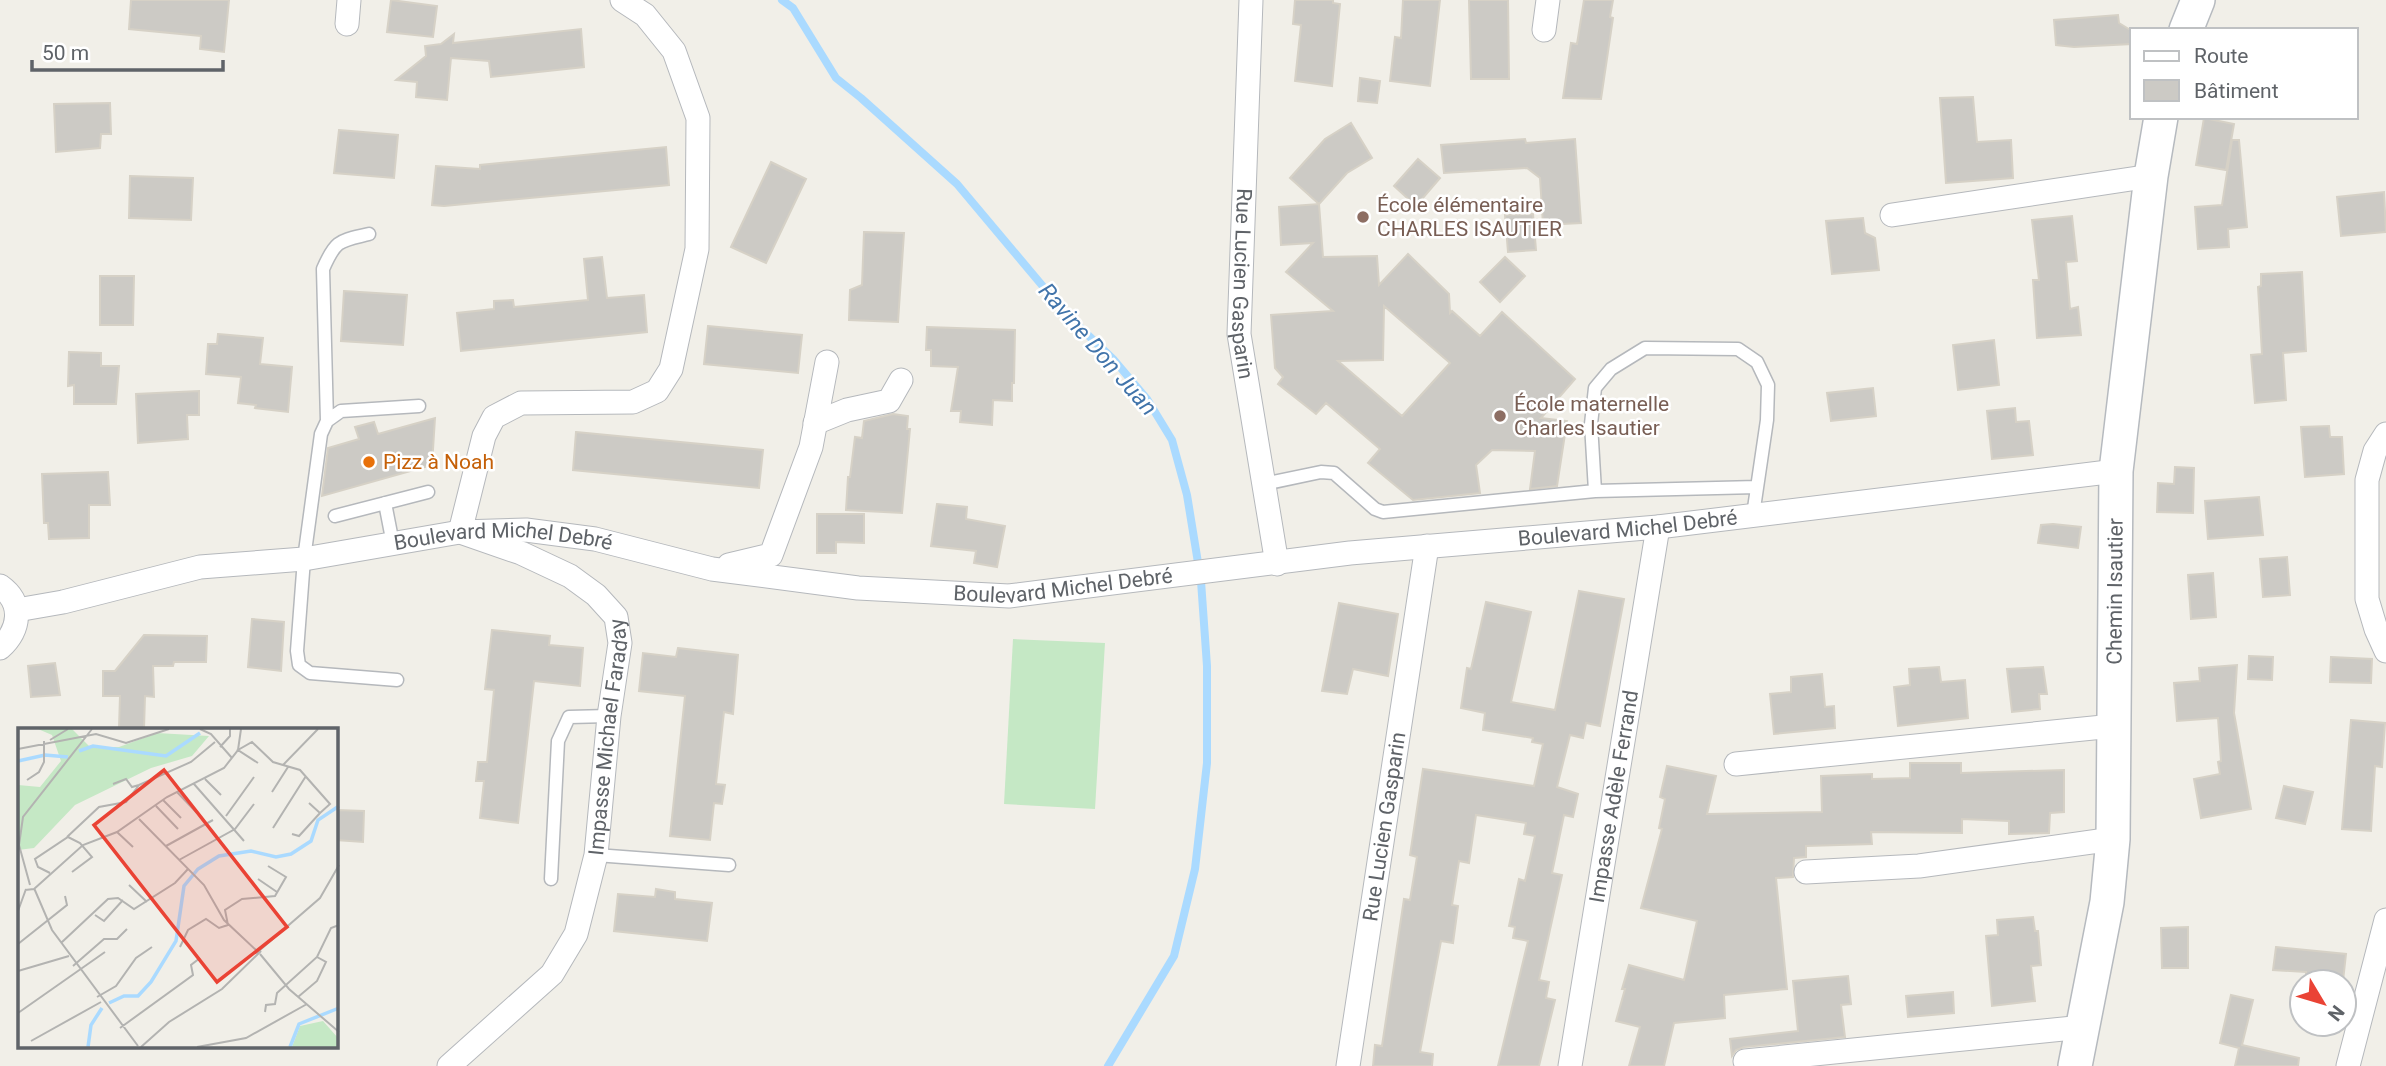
<svg xmlns="http://www.w3.org/2000/svg" width="2386" height="1066" viewBox="0 0 2386 1066" font-family="Roboto,sans-serif">
  <rect width="100%" height="100%" fill="#f1efe8"/>
  <path fill="#c5e8c5" d="M1013,639L1105,643L1095,809L1004,804Z"/>
  <g fill="none" stroke-linecap="round" stroke-linejoin="round">
    <path stroke="#aadaff" stroke-width="8" d="M782,0L793,8L836,78L861,98L957,184L1067,315L1114,360L1147,399L1172,440L1187,495L1201,581L1207,666V763L1195,869L1174,956L1108,1066"/>
  </g>
  <path fill="#cccac5" stroke="#d6d1c6" stroke-width="2" fill-rule="evenodd" d="M131,0H229L224,52L200,49L201,36L129,29Z
    M391,0L437,6L433,37L387,32Z
    M1295,0H1333V3L1340,4L1332,86L1295,81L1301,25L1293,24Z
    M1403,0H1440L1430,86L1390,81L1395,37L1401,38Z
    M1469,0H1508L1509,79H1471Z
    M1584,0H1613L1610,17L1613,18L1601,99L1563,98L1571,43L1577,44Z
    M2118,15L2119,23L2132,31V44L2074,47L2056,45L2054,20Z
    M581,29L584,67L491,77L489,61L451,58L447,100L416,97L417,82L396,80L426,56L425,46L441,44L454,34L453,43Z
    M1360,78L1380,81L1377,103L1358,101Z
    M1973,97L1977,142L2011,140L2013,178L1946,183L1940,98Z
    M110,103L111,134H101L100,148L56,152L54,104Z
    M2204,118L2234,124L2226,170L2196,165Z
    M1351,123L1372,158L1347,173L1319,204L1290,178L1325,139Z
    M339,130L398,135L394,178L334,173Z
    M1525,139L1526,143L1575,139L1581,223L1543,225L1540,178L1527,168L1444,173L1441,145Z
    M2232,140H2239L2247,227L2228,229L2229,247L2198,249L2195,207L2222,205Z
    M666,147L669,185L444,206L432,205L436,166L480,169V165Z
    M1418,159L1440,178L1416,206L1394,186Z
    M771,162L806,179L766,263L731,247Z
    M130,176L193,178L191,220L129,218Z
    M2384,192L2386,232L2341,236L2337,197Z
    M1319,204L1323,257L1377,256L1379,285L1408,254L1449,294L1450,313L1452,311L1480,336L1502,312L1575,379L1541,418L1567,421L1557,486L1530,489L1535,451L1492,450L1476,465L1480,493L1413,500L1368,463L1380,449L1326,403L1316,414L1278,384L1283,377L1275,368L1271,315L1333,311L1286,272L1313,243L1281,245L1279,207ZM1384,306L1450,363L1402,416L1338,361L1383,360Z
    M1533,214L1536,250L1508,252L1505,215Z
    M2072,216L2077,261L2066,262L2070,309L2078,307L2081,335L2037,338L2033,280H2039L2032,220Z
    M1863,218L1865,233L1875,238L1879,270L1832,274L1826,221Z
    M864,232L904,233L898,322L849,320L850,290L862,285Z
    M602,257L607,298L644,295L647,332L461,351L457,313L494,309V301L513,300L514,307L588,300L584,259Z
    M1505,257L1525,276L1500,302L1480,282Z
    M2302,272L2306,351L2283,353L2286,400L2255,403L2251,355L2262,354L2258,287L2261,286V274Z
    M100,276H134L133,325H100Z
    M344,291L407,295L403,345L341,341Z
    M708,326L802,335L798,373L704,364Z
    M927,327L1015,330L1014,383H1012V401L993,400L992,425L960,422L961,411H951L958,367L931,366V350H926Z
    M218,334L263,338L260,364L292,367L288,412L255,408L256,405L238,403L241,377L206,374L208,344H217Z
    M1994,340L1999,385L1958,390L1953,345Z
    M69,352L101,353V366H119L116,404H74V385L68,386Z
    M1873,388L1876,416L1831,421L1827,393Z
    M199,391V415H187L188,439L138,443L136,394Z
    M2015,408L2016,422L2029,421L2033,455L1992,459L1987,411Z
    M893,414L908,416L907,429H910L902,513L846,510L848,477H850L855,437L862,438L864,421Z
    M435,418L432,465L322,496L328,448L359,439L355,427L374,422L378,434Z
    M2329,426L2330,437H2342L2344,474L2305,477L2301,427Z
    M576,432L763,450L759,488L573,470Z
    M2175,467L2194,468L2193,513L2157,512L2158,483L2174,484Z
    M108,472L110,505H89V538L49,539L48,523H44L42,474Z
    M2259,497L2263,535L2208,539L2205,501Z
    M937,504L967,507L966,519L1005,526L997,567L974,563L976,551L931,546Z
    M817,514H864V543L836,542V553H817Z
    M2053,524L2081,527L2078,548L2038,543L2041,525Z
    M2287,557L2290,595L2263,597L2260,559Z
    M2213,573L2216,617L2191,619L2188,575Z
    M1579,591L1624,599L1600,726L1586,723L1583,738L1570,735L1557,787L1578,794L1573,817L1564,815L1552,873L1562,875L1539,980L1549,982L1546,998L1555,1000L1539,1066H1498L1528,941L1513,938L1515,927L1509,926L1519,879L1525,881L1535,836L1524,834L1526,823L1476,815L1469,863L1459,861L1452,905L1458,906L1453,943L1441,941L1420,1052L1433,1054L1432,1066H1373L1375,1045L1382,1046L1404,899L1410,900L1417,857L1410,855L1423,769L1534,786L1543,744L1532,742L1533,738L1483,730L1485,713L1461,708L1467,668L1471,669L1486,602L1531,612L1511,702L1555,710Z
    M1339,603L1398,614L1388,676L1353,669L1347,694L1322,691Z
    M252,619L284,622L281,671L248,667Z
    M492,630L550,636L549,645L583,648L580,686L534,681L518,823L480,818L484,781H476L478,762H487L494,690L485,689Z
    M144,635L207,636L206,662H174L173,666H153L154,697L145,696L144,729L119,728L120,696H103V671H115Z
    M678,648L738,655L733,714L724,712L716,784L725,785L722,804L714,803L710,840L670,836L685,696L639,691L643,653L676,657Z
    M2249,656L2273,657L2272,680L2248,679Z
    M2331,657L2372,659L2371,683L2330,682Z
    M55,663L60,695L31,697L28,666Z
    M2237,665L2234,713L2251,809L2201,818L2194,779L2220,774L2218,762L2221,761L2218,718L2177,721L2174,683L2200,681L2199,668Z
    M1939,667L1941,682L1965,680L1968,718L1898,726L1894,687L1910,685L1909,669Z
    M2043,667L2047,694H2039L2040,709L2012,712L2007,669Z
    M1822,674L1825,707L1834,706L1835,728L1774,734L1770,694L1791,692V677Z
    M2351,720L2385,723L2382,767L2375,766L2371,831L2342,829Z
    M1910,763H1961V773L2064,770V812L2050,813L2049,833L2009,834V821L1962,819V833L1871,832L1872,844L1806,846V857L1794,858L1793,877L1776,878L1787,989L1724,995L1725,1018L1674,1023L1664,1066H1629L1640,1027L1616,1021L1625,989H1622L1629,965L1684,980L1697,921L1641,908L1662,829L1659,828L1665,799L1660,797L1667,766L1716,776L1707,814L1822,812L1821,776L1872,774V779L1910,778Z
    M2284,786L2313,792L2305,824L2276,818Z
    M336,810L364,811L363,842L336,840Z
    M656,889L675,892V899L712,903L707,941L614,931L618,894L655,897Z
    M2033,917L2035,931H2038L2041,965L2031,966L2035,1001L1992,1006L1986,936L1998,935L1997,920Z
    M2188,927V968H2162L2161,928Z
    M2276,947L2346,954L2343,981L2306,978V972L2273,970Z
    M1848,976L1851,1004L1841,1005L1845,1037L1744,1047L1736,1050L1732,1056L1730,1039L1798,1031L1793,981Z
    M1953,992L1954,1013L1908,1017L1906,996Z
    M2231,995L2253,1000L2242,1045L2299,1058L2298,1066H2235L2239,1048L2220,1043Z"/>
  <g fill="none" stroke-linecap="round" stroke-linejoin="round">
    <g stroke="#b5b8bc" stroke-width="15">
      <path id="service" d="M327,421L323,269C336,239 340,241 369,234
        M1264,484L1321,472L1334,473L1375,509L1383,512L1595,491L1591,424L1595,388L1611,369L1645,348L1738,349L1757,362L1768,385L1767,420L1753,515
        M1595,491L1757,487
        M385,503L393,544
        M335,516L428,492
        M397,680L310,673L299,665L297,651L304,559L321,434L327,421L341,411L419,406
        M596,855L729,865
        M551,879L558,741L569,717L609,716"/>
    </g>
    <g stroke="#b5b8bc" stroke-width="25">
      <g id="minor">
        <path id="s1" d="M1251,0L1239,334L1277,564"/>
        <path d="M347,24L349,0"/>
        <path d="M1544,30L1548,0"/>
        <path d="M1892,215L2151,176"/>
        <path d="M815,423L847,410L889,401L901,380"/>
        <path d="M2386,434L2375,451L2367,480V599L2376,629L2386,651"/>
        <path d="M729,565L771,555L811,447L827,362"/>
        <path d="M0,586C24,603 20,630 0,648"/>
        <path id="s2" d="M17,610L63,602L200,567L304,559L460,532L526,530L595,539L712,569L858,588L1009,596L1350,553L1658,527L2116,471"/>
        <path d="M1736,764L2113,726"/>
        <path d="M1806,872L1919,866L2113,839"/>
        <path d="M1745,1061L2083,1027"/>
        <path id="s3" d="M449,1066L552,974L576,934L596,855L609,716L620,643L616,617L596,595L570,576L521,553L460,532L484,436L494,417L521,403L633,402L657,391L671,369L697,249L698,118L674,51L645,15L622,0"/>
        <path id="s4" d="M1348,1066L1427,546"/>
        <path id="s5" d="M1570,1066L1658,527"/>
        <path d="M2348,1066L2386,920"/>
      </g>
    </g>
    <g stroke="#b6babf" stroke-width="36">
      <g id="secondary">
        <path d="M2186,30L2198,0"/>
        <path id="s6" d="M2075,1066L2107,902L2113,839L2116,471L2151,176L2161,117"/>
      </g>
    </g>
    <use href="#service" stroke="#fff" stroke-width="12"/>
    <use href="#minor" stroke="#fff" stroke-width="23"/>
    <use href="#secondary" stroke="#fff" stroke-width="33"/>
  </g>
  <g fill="#8d6e63" stroke="#fff" stroke-width="2.5">
    <circle cx="1363" cy="217" r="7"/>
    <circle cx="1500" cy="416" r="7"/>
  </g>
  <circle fill="#e8710a" stroke="#fff" stroke-width="2.5" cx="369" cy="462" r="7"/>
  <g text-anchor="middle" stroke-width="5" stroke-linejoin="round" paint-order="stroke">
    <g font-size="21" fill="#785e54" stroke="#fff" text-anchor="start">
      <text x="1377" y="212">École élémentaire<tspan x="1377" dy="24">CHARLES ISAUTIER</tspan></text>
      <text x="1514" y="411">École maternelle<tspan x="1514" dy="24">Charles Isautier</tspan></text>
    </g>
    <g font-size="21" fill="#5f6368" stroke="#fff">
      <text dy="7" stroke="none"><textPath href="#s1" startOffset="284">Rue Lucien Gasparin</textPath></text>
      <text dy="7" stroke="none"><textPath href="#s2" startOffset="1628">Boulevard Michel Debré</textPath></text>
      <text dy="7" stroke="none"><textPath href="#s2" startOffset="494">Boulevard Michel Debré</textPath></text>
      <text dy="7" stroke="none"><textPath href="#s2" startOffset="1060">Boulevard Michel Debré</textPath></text>
      <text dy="7" stroke="none"><textPath href="#s6" startOffset="478">Chemin Isautier</textPath></text>
      <text dy="7" stroke="none"><textPath href="#s3" startOffset="385">Impasse Michael Faraday</textPath></text>
      <text dy="7" stroke="none"><textPath href="#s5" startOffset="273">Impasse Adèle Ferrand</textPath></text>
      <text dy="7" stroke="none"><textPath href="#s4" startOffset="242">Rue Lucien Gasparin</textPath></text>
    </g>
    <g font-size="21" fill="#c56008" stroke="#fff" text-anchor="start">
      <text x="383" y="469">Pizz à Noah</text>
    </g>
    <g font-size="23" font-style="italic" fill="#4174aa" stroke="#fff">
      <text transform="translate(1098 349) rotate(49)" y="8">Ravine Don Juan</text>
    </g>
  </g>
  <g transform="translate(18 728)">
    <rect width="320" height="320" fill="#f1efe8"/>
    <path d="M20,1H54L72,19H101L139,5L191,8L174,28L133,40L57,77L16,120L0,122V57L22,59L43,33L34,7Z" fill="#c5e8c5"/>
    <path d="M305,293L320,310V319H274L282,298Z" fill="#c5e8c5"/>
    <path fill="none" stroke="#aadaff" stroke-width="3.5" d="M61,23L75,18L148,28L182,5M0,33L27,27L50,29M91,275L106,268H120L133,254L158,213L166,158L180,141L201,128L233,123L258,129L273,126L293,113L300,92L321,78M70,319L73,297L84,280M272,319L281,296L321,280"/>
    <path fill="none" stroke="#b3b3b1" stroke-width="2" d="M182,1L193,6L214,30M32,12L50,1M202,19L212,8V1M0,21L78,6L108,15L151,1M240,35L220,22L234,14L255,34L282,42L312,76L302,85M265,37L300,1M187,51L203,67M9,52L21,44L26,34V13M95,56L108,51L114,59L121,57L173,34L197,14M176,56L226,113M159,64L179,85M254,64L270,39M145,72L163,90M138,78L160,101M208,88L236,49M121,91L186,157L206,192L238,222M255,100L288,48M99,104L115,119M274,106L281,108L302,85L291,75M49,109L81,79L108,74L121,57M148,118L195,92M161,132L217,101L236,76M32,145L20,139L17,131L50,109L62,115L74,129L54,144M240,151L259,164M12,157L1,117L5,89L74,1M111,157L129,174M16,160L34,202L120,318M7,162L16,161L65,117L99,104L149,69L206,40L220,22L223,1M0,183L8,161M77,187L86,193L105,172M43,215L90,171L100,170L116,181L157,155L170,141M0,216L49,177L47,168M162,219L170,202L188,191L201,200L210,197L207,182L224,171L257,168L268,149L250,138M242,222L302,170L321,137M242,226L271,261L321,304M55,238L86,211H99L109,201M0,243L51,228M79,269L98,258L118,230L134,219M280,269L299,253L308,234L299,229M247,284L248,277L257,276L259,265L299,229L313,200L321,197M0,285L87,224M102,300L175,247L173,237L182,230M13,313L83,274M123,319L151,294L204,261L243,223L237,225M179,319L228,310L289,276"/>
    <path fill="#ea4335" fill-opacity="0.15" stroke="#ea4335" stroke-width="3.5" d="M146,42L269,199L199,254L76,97Z"/>
    <rect width="320" height="320" fill="none" stroke="#5f6368" stroke-width="3.5"/>
  </g>
  <rect x="2130" y="28" width="228" height="91" fill="#ffffff" stroke="#bfc1c3" stroke-width="2"/>
  <rect x="2144" y="51" width="35" height="10" fill="#ffffff" stroke="#bfc1c3" stroke-width="2"/>
  <text x="2194" y="63" font-size="21" fill="#5f6368">Route</text>
  <rect x="2144" y="80" width="35" height="21" fill="#cccac5" stroke="#bfc1c3" stroke-width="2"/>
  <text x="2194" y="98" font-size="21" fill="#5f6368">Bâtiment</text>
  <g transform="translate(2323 1003) rotate(128)"><circle r="33" fill="#ffffff" stroke="#bfc1c3" stroke-width="2"/>
  <path d="M0-5L12 26L0 18L-12 26Z" fill="#ea4335"/>
  <text y="-10" font-size="19" font-weight="bold" text-anchor="middle" fill="#5f6368">N</text>
  </g>
  <path d="M32 60v10h191v-10" fill="none" stroke="#5f6368" stroke-width="3.5"/>
  <text x="42" y="60" font-size="21" fill="#5f6368" stroke="#ffffff" stroke-width="5" paint-order="stroke">50 m</text>
</svg>
